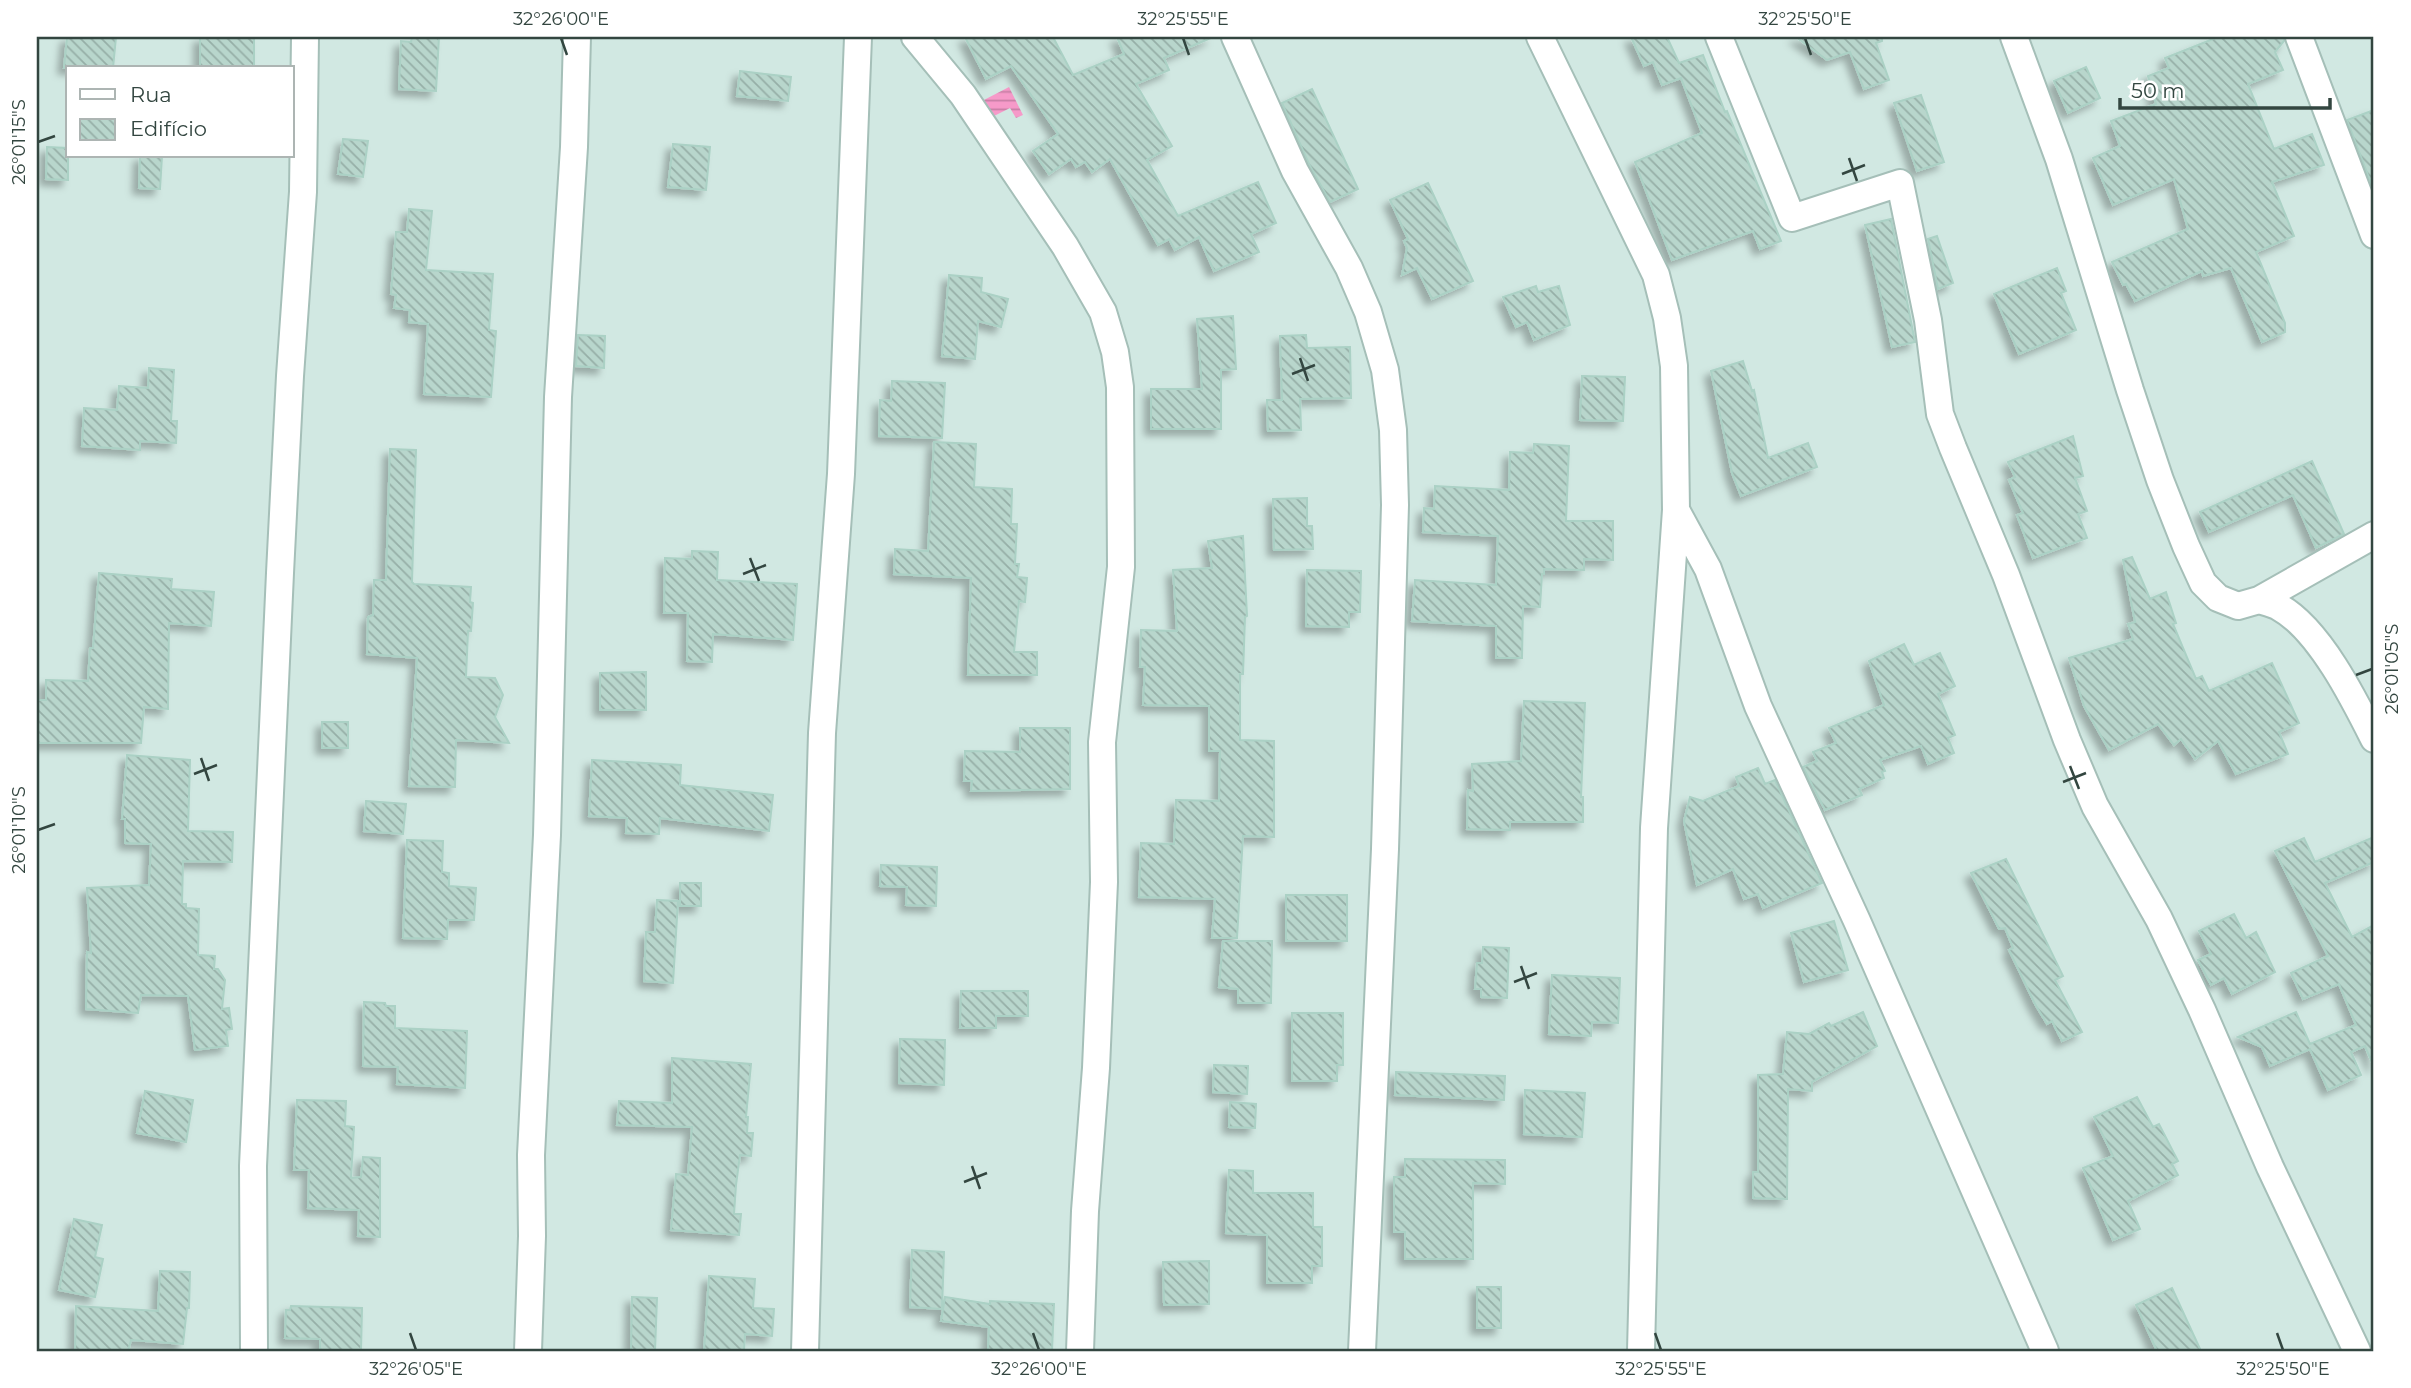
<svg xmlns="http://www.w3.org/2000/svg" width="2411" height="1388" viewBox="0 0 2411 1388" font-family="Montserrat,sans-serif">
  <defs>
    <pattern id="water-rules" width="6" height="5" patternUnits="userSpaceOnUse" patternTransform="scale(1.75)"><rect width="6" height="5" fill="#f69ac9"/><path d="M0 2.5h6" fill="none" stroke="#c87fa5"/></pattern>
    <pattern id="building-back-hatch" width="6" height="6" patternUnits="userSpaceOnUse" patternTransform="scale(1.75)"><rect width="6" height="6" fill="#b8d6cc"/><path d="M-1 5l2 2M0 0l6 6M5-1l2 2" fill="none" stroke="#96afa7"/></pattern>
    <filter id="shadow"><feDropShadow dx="-6" dy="6" stdDeviation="3.5" flood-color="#0004"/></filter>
  </defs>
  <rect width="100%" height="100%" fill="#e3f3f0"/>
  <path fill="#d1e8e2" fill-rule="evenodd" d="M37,37H2374V1351H37ZM68,68H292V156H68Z"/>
  <path fill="url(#water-rules)" d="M1009,87L1023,115L1016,118L1010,108L990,118L982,101Z"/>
  <path fill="url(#building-back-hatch)" stroke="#abd1c5" stroke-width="2" filter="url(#shadow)" d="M67,37H116L113,68H64Z
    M200,37H254V68H200Z
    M412,37H439L436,91L399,89L401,41L411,42Z
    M965,37H1053L1073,75L1124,54L1117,37H1213L1164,58L1169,70L1136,84L1172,146L1147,160L1178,216L1258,182L1276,223L1251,234L1259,252L1214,271L1199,237L1175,250L1169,239L1158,245L1110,159L1092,172L1085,162L1076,167L1071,159L1049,174L1033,151L1058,134L1011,66L986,79Z
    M1631,37H1667L1679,63L1703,55L1725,112L1727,111L1781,241L1760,249L1753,231L1672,260L1635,162L1702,133L1681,78L1662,85L1653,62L1644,66Z
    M1796,37H1882V41L1876,43L1889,80L1864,89L1850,52L1827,60Z
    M2218,37H2284V41L2275,52L2283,70L2248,84L2274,149L2312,134L2324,165L2272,182L2294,236L2256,252L2285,323V332L2262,342L2231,268L2203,276L2202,271L2135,301L2126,284L2123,285L2112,262L2188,229L2174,179L2113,205L2093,158L2120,146L2111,121L2156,104L2148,76L2169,68L2165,58Z
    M2086,67L2100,98L2068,113L2054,81Z
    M740,71L791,77L788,101L737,96Z
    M1312,89L1358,189L1330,202L1309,164L1282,103Z
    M1921,95L1944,162L1917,171L1894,103Z
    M2374,110V191L2347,120Z
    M343,139L368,141L363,177L338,174Z
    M673,144L710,147L706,190L668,187Z
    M47,147L68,148V180L46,179Z
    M140,156H162L160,189L139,188Z
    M1428,183L1473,281L1432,299L1417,268L1402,275L1407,248L1404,241L1408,239L1390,200Z
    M409,209L432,211L426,270L493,274L489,330L496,331L491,397L424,394L428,324L409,322L410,310L394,308L396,295L391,294L396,232H407Z
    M1891,219L1915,342L1892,347L1865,225Z
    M1937,236L1953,283L1938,289L1928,239Z
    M2057,268L2066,291L2061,293L2076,330L2019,354L1994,294Z
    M949,275L982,278L981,292L1008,299L1001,327L978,321L975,359L942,356Z
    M1536,286L1538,292L1559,286L1570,325L1534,340L1527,322L1516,327L1503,297Z
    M1233,316L1236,369L1221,370V429H1151V389H1202L1197,319Z
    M578,335L605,336L604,368L576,366Z
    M1306,335L1307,348L1350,347L1351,398L1300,399L1301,430L1268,431L1267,400H1282L1280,336Z
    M1743,361L1752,391L1754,390L1768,458L1808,443L1817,467L1741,496L1732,473L1711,371Z
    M149,368L174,370L171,421H177L176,443L140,441V450L82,446L84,408L117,410L119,386L148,388Z
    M1582,376L1625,377L1623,421L1580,420Z
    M892,381L945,383L942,438L879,436L880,400L891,401Z
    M2073,436L2083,476L2075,478L2087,511L2078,514L2087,538L2033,558L2017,515L2023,513L2009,480L2015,477L2008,462Z
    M934,442L976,444L974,487L1012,489L1011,524H1017L1015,564H1019L1017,577L1027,578L1025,602L1019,601L1014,652H1037V675H968L971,578L894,574L895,549L928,551Z
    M1534,444L1569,446L1566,521H1613V560L1584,559V570L1544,569V574H1542L1540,607L1523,606L1522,658H1496V626L1412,621L1415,580L1496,585L1498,536L1423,532L1424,508L1434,509L1435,486L1509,490L1510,452L1533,453Z
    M390,449L416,450L412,582L414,584L471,587L470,602L473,603L471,631H468L466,677L495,678L503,695L495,717L509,743L456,740L455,787L409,786L417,658L367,654L368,617L373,615L374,580H386Z
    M2312,461L2344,534L2316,548L2293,495L2209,532L2200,512Z
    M1307,498V526H1312L1313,549L1274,550L1273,499Z
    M1243,536L1247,616L1245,617L1243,674H1240V740L1274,741V837L1243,836L1237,938H1212L1215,899L1139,897L1141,843L1174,844L1176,800L1219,801L1220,751H1209V706L1143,705L1145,667H1140L1141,630L1177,631L1173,570L1212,568L1208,541Z
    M692,551L718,552L717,580L797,584L793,640L713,634L712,662L687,661L688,613H664L665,558L692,559Z
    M2132,557L2150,599L2166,592L2176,623L2173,624L2196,679L2202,676L2209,691L2272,663L2299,723L2279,732L2288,754L2236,774L2218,741L2195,759L2181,739L2174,745L2158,724L2109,750L2084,706L2069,658L2133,639L2128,624L2135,622L2123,560Z
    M1307,570L1361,571L1360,612H1349V627L1306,626Z
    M99,573L172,579L171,589L214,592L211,626L169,623L168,709L144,707L141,743H37V700H46V680L88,681L90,648H93Z
    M1904,644L1914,665L1940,653L1955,686L1938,694L1955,735L1948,738L1954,753L1928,764L1921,746L1880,760L1885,771L1882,772L1884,778L1859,789L1862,795L1825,810L1803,767L1817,761L1813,752L1836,743L1829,728L1884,705L1869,661Z
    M646,672V710H600V673Z
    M1524,701L1585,703L1581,797H1583V822H1510V830L1467,829L1468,790L1473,791L1472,764L1521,761Z
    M322,722H348V748H322Z
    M1020,728H1070V789L971,791L972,781H964L965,751L1020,752Z
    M127,755L190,760L188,831L233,832L232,862L183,861L182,904H186V908L199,909L198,955L215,956L214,969H218L225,980L222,1009L229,1008L232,1029L226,1030L228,1046L195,1050L188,996L141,995L138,1013L86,1009L87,952L91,953L87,888L149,885L151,844L125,843V819H122Z
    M592,760L681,765L680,785L773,795L769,831L660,818L659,834L626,833L627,818L589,816Z
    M1758,768L1765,784L1775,780L1822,883L1763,908L1758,894L1744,899L1733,869L1697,885L1684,821L1690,797L1703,801L1739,786L1736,777Z
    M366,801L406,804L403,834L364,831Z
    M2374,837V862L2325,883L2352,937L2374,925V1067L2365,1046L2351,1052L2361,1075L2328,1090L2310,1049L2270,1066L2262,1047L2238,1037L2296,1012L2310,1044L2356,1025L2339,984L2303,999L2291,973L2328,956L2275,851L2304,838L2315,862Z
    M407,840L443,841L442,872L449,873V886L476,888L474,920H448L447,939L403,938Z
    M2006,859L2063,976L2055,980L2082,1032L2062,1041L2052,1021L2047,1024L2035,1004L2009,950L2013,948L2005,928L1999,929L1971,873Z
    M881,865L937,867L936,906L906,905L907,887L880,886Z
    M680,883H701V906H680Z
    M1286,895H1347V941H1286Z
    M657,900L678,901L673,983L644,981L646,932H655Z
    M2234,914L2246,938L2256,932L2275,972L2232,994L2224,978L2211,985L2198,960L2211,954L2199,931Z
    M1834,921L1848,970L1804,982L1791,933Z
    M1223,941H1272L1271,1003H1238V989L1219,987Z
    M1483,947L1509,948L1507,998L1481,997V989H1475L1477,963H1482Z
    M1552,975L1620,978L1618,1023L1592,1022L1591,1036L1549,1034Z
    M961,991H1028V1016H996V1028H960Z
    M364,1002L385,1003L386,1006H395V1028L467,1031L465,1088L397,1084L398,1067L363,1066Z
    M1863,1012L1877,1046L1812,1082V1091L1788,1089L1787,1199L1753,1198V1172H1758V1075L1783,1074L1787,1032L1809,1034L1829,1023L1831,1026Z
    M1292,1013H1343V1065H1337V1081H1292Z
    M900,1039L945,1040L944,1085L899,1083Z
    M672,1058L751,1064L746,1117H748L747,1133H753L751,1156L740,1155L736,1185L734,1214H741L739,1235L671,1230L676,1174L688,1175L692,1127L617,1125L619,1101L672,1103Z
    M1214,1065L1248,1066L1247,1094L1213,1092Z
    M1396,1072L1505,1076L1504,1100L1395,1095Z
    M1525,1090L1585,1093L1582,1137L1524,1134Z
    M145,1091L193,1100L186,1142L137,1133Z
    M2137,1097L2153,1127L2159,1124L2178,1161L2172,1164L2178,1175L2128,1201L2140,1229L2113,1240L2083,1168L2113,1156L2094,1117Z
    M297,1100L346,1101L345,1126L354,1127L351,1178L361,1177L363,1157L380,1158V1237L358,1236L359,1210L308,1208L309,1170H294Z
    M1230,1102L1256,1104L1255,1128L1229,1127Z
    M1405,1159L1505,1160V1184L1473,1183V1259H1405V1232H1394V1177H1405Z
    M1229,1170L1253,1171V1193H1313V1227H1322V1266H1312V1283H1267V1235L1226,1233Z
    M74,1219L102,1225L95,1257L103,1259L95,1297L59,1290Z
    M912,1250L944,1252L942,1309L910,1307Z
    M1209,1261V1304L1164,1305L1163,1262Z
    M160,1271L190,1272L189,1308H187L183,1344L131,1340L128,1351H75L76,1306L158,1311Z
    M709,1276L755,1279L753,1308L774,1309L772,1336L745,1334L744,1351H704Z
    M1477,1287H1501V1328H1477Z
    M2172,1288L2201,1351H2157L2136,1305Z
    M632,1297L657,1298L655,1351H631Z
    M945,1297L990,1304V1301L1054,1304L1052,1351H988L989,1327L941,1321Z
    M291,1306L362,1308L361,1351H320V1339L285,1338L286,1310H290Z"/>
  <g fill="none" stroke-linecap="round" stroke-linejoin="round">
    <g stroke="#a5bfb8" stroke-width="30">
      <path id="minor" d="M915,37L963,95L1065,246L1103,312L1115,352L1120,387L1121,567L1102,742L1104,882L1096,1068L1085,1211L1080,1351
        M1235,37L1295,171L1349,268L1368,312L1385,370L1393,430L1395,505L1385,849L1362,1351
        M1540,37L1656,275L1667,318L1674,366L1676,510L1654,828L1641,1351
        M1719,37L1792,218L1900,183L1928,320L1940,414L1953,448L2006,575L2067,740L2095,806L2159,919L2202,1010L2270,1167L2357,1351
        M2014,37L2059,159L2130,390L2160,480L2186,546L2203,583L2218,598L2238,606L2259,600L2374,535
        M2299,37L2374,235
        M1676,510L1708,569L1758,706L1857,921L2045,1351
        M2259,600C2265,602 2273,604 2279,607C2319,629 2354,699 2374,739
        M254,1351L253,1166L280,573L290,376L303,192L305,37
        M528,1351L532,1236L531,1155L547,835L558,397L574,147L577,37
        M805,1351L822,733L841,474L858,37"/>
    </g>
    <use href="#minor" stroke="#fff" stroke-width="26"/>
  </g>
  <path fill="none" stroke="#334640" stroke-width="2.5" d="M561,38L567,55M1183,38L1189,55M1805,38L1811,55M38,142L55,136M1849,158L1857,181M1842,174L1865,165M1300,358L1308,381M1292,374L1315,365M750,558L759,581M743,574L766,565M2356,675L2372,669M201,758L209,781M2070,766L2079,789M194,774L217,765M2063,782L2086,773M38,830L55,824M1521,966L1529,989M1514,982L1537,973M972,1166L980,1189M964,1182L987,1173M410,1333L416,1350M1033,1333L1039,1350M1655,1333L1661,1350M2277,1333L2283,1350"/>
  <rect width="2411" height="1388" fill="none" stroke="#ffffff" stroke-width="77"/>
  <rect x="66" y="66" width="228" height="91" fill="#ffffff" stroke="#adb5b3" stroke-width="2"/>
  <rect x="80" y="89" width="35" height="10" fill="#ffffff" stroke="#adb5b3" stroke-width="2"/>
  <text x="130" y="102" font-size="21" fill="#334640">Rua</text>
  <rect x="80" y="119" width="35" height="21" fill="url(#building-back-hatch)" stroke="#adb5b3" stroke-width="2"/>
  <text x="130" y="136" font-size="21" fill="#334640">Edifício</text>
  <path d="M2120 98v10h210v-10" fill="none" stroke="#334640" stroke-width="3.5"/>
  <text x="2131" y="98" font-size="21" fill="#334640" stroke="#ffffff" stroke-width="5" paint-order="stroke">50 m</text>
  <rect x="38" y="38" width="2334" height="1312" fill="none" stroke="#334640" stroke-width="2.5"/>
  <g font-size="18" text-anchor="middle" fill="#334640">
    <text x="561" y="25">32°26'00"E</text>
    <text x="1183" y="25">32°25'55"E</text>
    <text x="1805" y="25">32°25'50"E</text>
    <text transform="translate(19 142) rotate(-90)" y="6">26°01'15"S</text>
    <text transform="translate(2392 669) rotate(-90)" y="6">26°01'05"S</text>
    <text transform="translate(19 830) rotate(-90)" y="6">26°01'10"S</text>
    <text x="416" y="1375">32°26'05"E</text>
    <text x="1039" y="1375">32°26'00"E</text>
    <text x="1661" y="1375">32°25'55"E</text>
    <text x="2283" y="1375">32°25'50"E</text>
  </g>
</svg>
